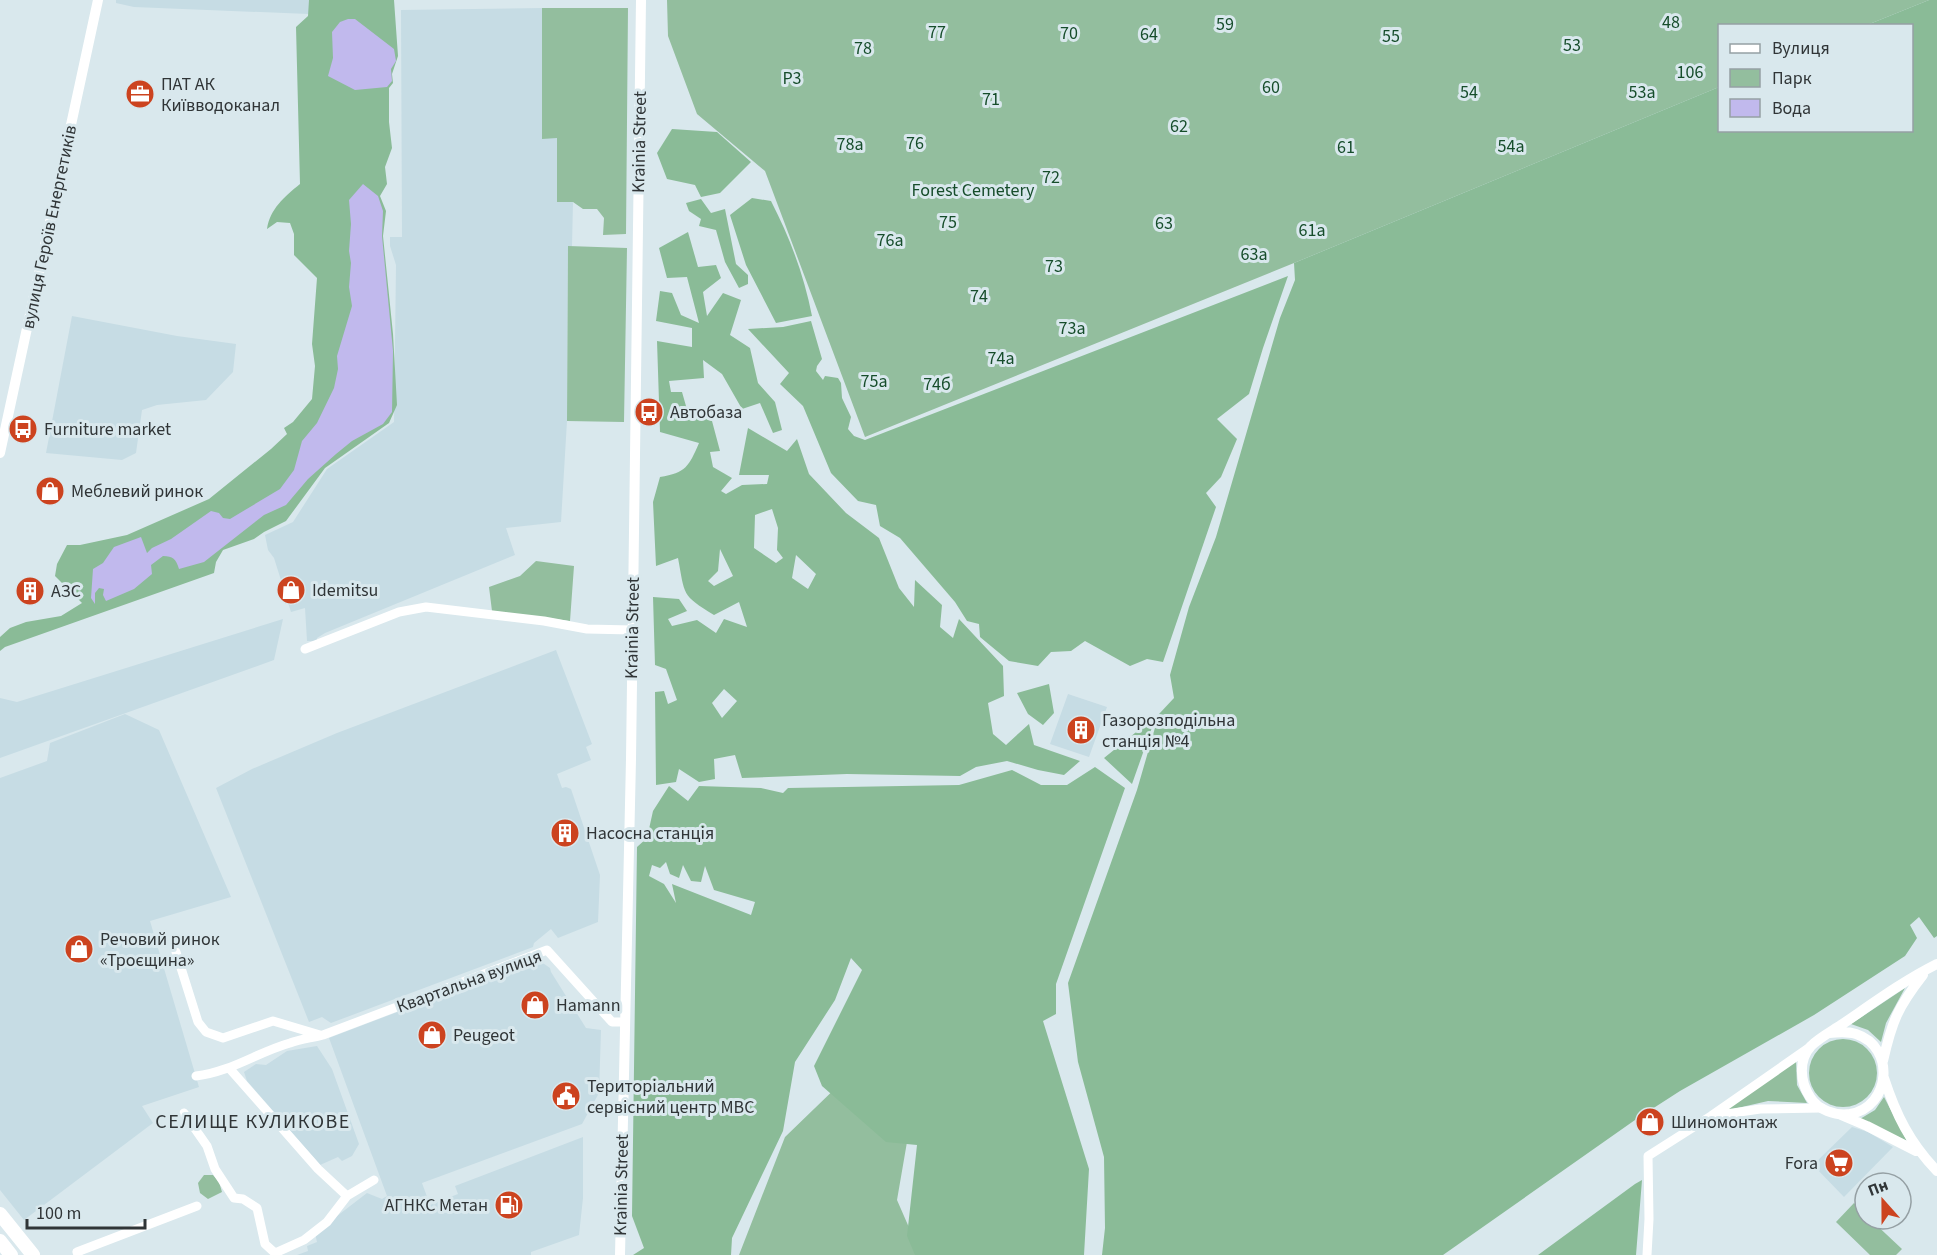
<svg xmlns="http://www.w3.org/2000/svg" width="1937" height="1255" viewBox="0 0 1937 1255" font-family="'Source Sans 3',sans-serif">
  <rect width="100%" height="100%" fill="#d9e8ed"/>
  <path fill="#c6dce4" d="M116,0H313L309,14L134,7L116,3Z
    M542,8V138H557V202H573L572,246L568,247L567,421L561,522L506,528L515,555L325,633L317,638V641H307L305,608L291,612L274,558L268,550L265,535L293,522L327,469L394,422L396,265L390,246V237H402L401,10Z
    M72,316L177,336L236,344L233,372L206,400L157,405L142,410L136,453L122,460L46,453Z
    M283,619L274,660L0,758V698L17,702Z
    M556,650L592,744L586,747L591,760L557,774L562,788L566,787L571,789L600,875L598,922L558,938L551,929L534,943L533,947L331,1023L322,1017L309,1022L216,788L252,769L337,733Z
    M1068,694L1107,707L1089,757L1050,744Z
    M125,714L159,730L231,897L150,921L199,1087L142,1106L153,1123L24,1220L0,1190V778L47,761L50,743Z
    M537,959L550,968L551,972L586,1028L601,1030L599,1093L582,1124L422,1183L430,1205L458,1194L455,1186L583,1137V1198L579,1235L531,1252V1255H297L308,1251L307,1246L317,1242L315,1233L367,1193L382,1199L387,1196L329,1038Z
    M317,1046L332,1069L359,1144L352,1156L342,1161L338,1157L320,1165L247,1081L244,1072L256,1064L266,1065L287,1051Z
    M1852,1127L1868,1132L1893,1147L1844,1197L1813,1165Z"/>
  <path fill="#93be9e" d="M667,0H1929L1867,25L1720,26L1719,87L1294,263L865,437L765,171L697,114L668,36Z
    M542,8H628L626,234L603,235L604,218L597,209H583L573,202H557V138L542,139Z
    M568,246L627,248L624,422L567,421Z
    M536,561L574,566L570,621L492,611L489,587L520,576Z
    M1905,988L1886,1023L1881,1042L1868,1030L1851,1024Z
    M1809 1073a34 34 0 1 1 68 0a34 34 0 1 1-68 0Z
    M1796,1061L1797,1085L1807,1103L1768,1101L1720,1112Z
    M845,1079L907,1142L897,1200L921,1255H739L785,1137Z
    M1884,1097L1907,1141L1860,1119L1875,1110Z
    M204,1175H213L219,1182L222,1192L208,1199L200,1193L198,1183Z
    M1854,1203L1865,1214V1219H1870L1902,1249L1896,1255H1870L1836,1222Z"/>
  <path fill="#8abb97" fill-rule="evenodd" d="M309,0H394L398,56L392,74L393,83L389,88V122L392,148L385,167L387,184L380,196L386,211L383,236L393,334L397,405L389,423L325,468L286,521L264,532L254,539L223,550L216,562L214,573L5,647L0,651V637L10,628L26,622L61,616L82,603L55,576L57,564L67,545H80L127,535L209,499L271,449L287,434L284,428L293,422L312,399L315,366L312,344L317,278L294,255V234L290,223L277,222L267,229C270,209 284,197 300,184L296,27L308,16Z
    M1929,0H1937V936L1934,938L1919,917L1910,925L1917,938L1905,956L1814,1015L1680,1091L1635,1120L1443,1255H1102L1105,1228L1104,1157L1078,1062L1068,983L1137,790L1159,714L1174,698L1170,675L1189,607L1216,537L1280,318L1295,280L1294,263L1719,87L1720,130H1912V26L1867,25Z
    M672,129L717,132L751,162L720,193L701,197L695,185L667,179L657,153Z
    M752,198L771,201C790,238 804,275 812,316L776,323L746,265L730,215Z
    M701,199L711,213L725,209L736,264L748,275V284L739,288L725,262L716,230L699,226L701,219L689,211L686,203Z
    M688,232L698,267L716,265L721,278L703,292L707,316L723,293L741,300L730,335L750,348L758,383L775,402L782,430L773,433L760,403L742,409L722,374L703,360L704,378L669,381L671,392H682L688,413L712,421L720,451L710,452L713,467L732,478L721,491L726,494L742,485L767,484L769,475H739L748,428L787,451L797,439L809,474L846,513L879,538L899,588L914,607L915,580L942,605L940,627L953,638L959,619L1003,666L1004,696L988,703L993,734L1006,745L1029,724L1034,745L1080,761L1064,775L1038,770L1007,761L976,767L960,776L847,774L742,778L735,755L714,759L715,779L699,782L679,769L676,782L656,785L655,692L664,691L668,704L677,700L666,669L655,665L653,597L679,599L687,611L668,619L672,626L697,620L716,633L724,619L747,627L739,602L714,615C681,595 685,595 678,558L656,566L653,502L660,477C686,473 689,466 699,443L660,432L657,341L692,347V328L656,321L660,291L672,293L681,315L699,323L687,277L667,278L659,248ZM772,509L778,528L777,550L783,558L776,563L754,548L755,515ZM720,549L733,576L714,586L708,581L718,571ZM796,555L816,574L808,589L792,578ZM724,689L737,701L722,718L712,703Z
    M1288,276L1263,348L1249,394L1217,419L1237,439L1221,477L1206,493L1216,507L1163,662L1147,659L1130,666L1085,641L1071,651L1051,652L1038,666L1009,661L980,637L979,624L967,621L955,602L900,538L880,526L876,505L858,501L831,473L803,406L780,384L789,373L748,329L783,327L811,321L822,359L817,366L816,371L823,380L825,376L838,378L841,383L842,398L851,417L848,429L854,436L865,440Z
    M1049,684L1054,713L1043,725L1028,714L1017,693Z
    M1156,716L1132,784L1104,758Z
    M1095,767L1125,788L1056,984V1014L1043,1021L1089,1169L1084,1255H915L907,1236L917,1145L886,1142L822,1086L814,1066L862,970L851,958L835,1000L795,1062L783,1131L732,1238L731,1255H633L644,1248L632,1216L637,847L647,838L653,811L669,786L688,801L699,786L761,788L783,793L788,788L959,785L1012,770L1041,785H1067ZM666,862L670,874L679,878L683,865L691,881L701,882L705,866L714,890L755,902L751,915L672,884L676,903L664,884L649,876L652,865L660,868Z
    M1642,1180L1636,1255H1538L1635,1184Z"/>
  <path fill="#c1b9ed" d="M348,19H355L394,49L396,61L391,69L392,81L387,87L355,90L328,76L333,58L332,32L340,22Z
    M363,184L378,196L383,211L382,236L393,351L392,412L383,424L352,441L336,454L308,479L286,505L264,515L204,562L179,569C176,559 173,556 163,556L151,565L152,574L134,589L106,601L103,595L104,589L99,588L95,593V604L91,598L93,569L103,563L114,547L141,537L147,553L152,548L171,539L211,511L219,513L223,518L230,519L280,489L294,470L302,441L317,423L334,388L338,369L337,356L352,306L349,287L351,263L349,251L351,224L349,200Z"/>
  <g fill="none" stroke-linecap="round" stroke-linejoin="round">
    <path stroke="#fff" stroke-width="9" d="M305,649L399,612L426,607L544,621L587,629L632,630
      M176,952L198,1022L206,1032L223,1038L273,1021L320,1035
      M230,1069L318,1169L347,1196
      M196,1076C231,1072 258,1052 290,1043C301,1039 312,1038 323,1035L547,950L612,1022H624
      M184,1113L207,1146L215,1169L234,1198L243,1199L257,1208L265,1244L275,1253L304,1240L327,1222L347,1196L374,1180
      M1713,1116L1760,1109L1822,1108
      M78,1255L77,1252L197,1206
      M1647,1255L1649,1219L1648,1156L1711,1116L1810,1047"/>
    <path stroke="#fff" stroke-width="10" d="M0,453L98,0
      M1829,1033C1838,1032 1847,1031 1856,1034C1896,1047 1891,1107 1850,1114C1835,1116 1818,1110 1810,1097C1800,1082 1798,1060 1811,1046C1819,1038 1832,1031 1841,1025C1872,1004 1903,981 1937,964
      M1883,1061C1892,1021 1898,1007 1923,975
      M1884,1078C1896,1115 1910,1143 1937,1171
      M1841,1115L1867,1126L1916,1151
      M620,1255L631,759L641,0"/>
    <path stroke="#fff" stroke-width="14" d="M0,1214L33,1255
      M0,1241L11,1255"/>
  </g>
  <defs>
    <g id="office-disc" transform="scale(1.5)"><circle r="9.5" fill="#cc431f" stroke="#d9e8ed"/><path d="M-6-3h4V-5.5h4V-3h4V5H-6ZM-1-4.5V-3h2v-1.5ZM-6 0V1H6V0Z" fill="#fff"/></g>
    <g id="bus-disc" transform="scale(1.5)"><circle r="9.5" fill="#cc431f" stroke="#d9e8ed"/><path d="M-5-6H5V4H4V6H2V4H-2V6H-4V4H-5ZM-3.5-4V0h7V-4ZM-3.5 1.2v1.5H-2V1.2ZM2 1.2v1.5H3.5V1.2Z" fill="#fff"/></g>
    <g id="shop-disc" transform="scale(1.5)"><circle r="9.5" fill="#cc431f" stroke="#d9e8ed"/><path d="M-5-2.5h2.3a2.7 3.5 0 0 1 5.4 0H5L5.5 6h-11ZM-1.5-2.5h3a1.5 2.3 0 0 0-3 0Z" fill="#fff"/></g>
    <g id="building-disc" transform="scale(1.5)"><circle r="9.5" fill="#cc431f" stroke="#d9e8ed"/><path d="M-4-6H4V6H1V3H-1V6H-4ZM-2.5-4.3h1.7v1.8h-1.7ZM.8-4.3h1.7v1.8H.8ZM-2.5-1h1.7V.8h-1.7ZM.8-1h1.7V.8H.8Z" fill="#fff"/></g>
    <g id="civic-disc" transform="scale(1.5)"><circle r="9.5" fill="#cc431f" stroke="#d9e8ed"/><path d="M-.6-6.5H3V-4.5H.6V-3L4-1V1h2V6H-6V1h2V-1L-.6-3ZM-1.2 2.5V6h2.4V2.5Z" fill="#fff"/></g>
    <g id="supermarket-disc" transform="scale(1.5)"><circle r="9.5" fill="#cc431f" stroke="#d9e8ed"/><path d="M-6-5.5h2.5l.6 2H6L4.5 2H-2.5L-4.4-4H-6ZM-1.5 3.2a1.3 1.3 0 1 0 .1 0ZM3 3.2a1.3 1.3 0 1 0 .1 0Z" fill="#fff"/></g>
    <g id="fuel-disc" transform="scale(1.5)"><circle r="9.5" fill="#cc431f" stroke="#d9e8ed"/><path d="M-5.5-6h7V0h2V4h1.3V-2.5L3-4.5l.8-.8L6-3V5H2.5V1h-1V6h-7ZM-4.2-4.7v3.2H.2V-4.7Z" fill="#fff"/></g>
  </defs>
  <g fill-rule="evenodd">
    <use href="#office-disc" x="140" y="94"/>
    <use href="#bus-disc" x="649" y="412"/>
    <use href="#bus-disc" x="23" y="429"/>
    <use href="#shop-disc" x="50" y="491"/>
    <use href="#shop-disc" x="291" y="590"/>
    <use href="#building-disc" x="30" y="591"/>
    <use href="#building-disc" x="1081" y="730"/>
    <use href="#building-disc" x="565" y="833"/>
    <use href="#shop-disc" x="79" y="949"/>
    <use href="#shop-disc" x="535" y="1005"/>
    <use href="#shop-disc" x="432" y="1035"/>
    <use href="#civic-disc" x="566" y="1096"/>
    <use href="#shop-disc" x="1650" y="1122"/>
    <use href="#supermarket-disc" x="1839" y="1163"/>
    <use href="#fuel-disc" x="509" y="1205"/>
  </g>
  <g text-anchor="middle" stroke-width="6" stroke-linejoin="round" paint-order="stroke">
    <g font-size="18" fill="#164d2b" stroke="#d9e8ed">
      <text x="1671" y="28">48</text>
      <text x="1225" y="30">59</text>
      <text x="937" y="38">77</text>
      <text x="1069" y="39">70</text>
      <text x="1149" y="40">64</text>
      <text x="1391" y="42">55</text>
      <text x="1572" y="51">53</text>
      <text x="863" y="54">78</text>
      <text x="1690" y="78">106</text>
      <text x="792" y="84">Р3</text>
      <text x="1271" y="93">60</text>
      <text x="1469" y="98">54</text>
      <text x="1642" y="98">53а</text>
      <text x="991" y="105">71</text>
      <text x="1179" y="132">62</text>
      <text x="915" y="149">76</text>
      <text x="850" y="150">78а</text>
      <text x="1511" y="152">54а</text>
      <text x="1346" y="153">61</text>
      <text x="1051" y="183">72</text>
      <text x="973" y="196">Forest Cemetery</text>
      <text x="948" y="228">75</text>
      <text x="1164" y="229">63</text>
      <text x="1312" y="236">61а</text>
      <text x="890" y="246">76а</text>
      <text x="1254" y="260">63а</text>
      <text x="1054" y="272">73</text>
      <text x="979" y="302">74</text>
      <text x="1072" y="334">73а</text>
      <text x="1001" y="364">74а</text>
      <text x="874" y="387">75а</text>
      <text x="937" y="390">74б</text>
    </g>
    <g font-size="18" fill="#303537" stroke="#d9e8ed" text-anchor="start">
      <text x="161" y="90">ПАТ АК<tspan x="161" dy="21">Київводоканал</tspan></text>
      <text x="670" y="418">Автобаза</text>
      <text x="44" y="435">Furniture market</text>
      <text x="71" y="497">Меблевий ринок</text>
      <text x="312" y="596">Idemitsu</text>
      <text x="51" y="597">АЗС</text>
      <text x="1102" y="726">Газорозподільна<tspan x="1102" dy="21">станція №4</tspan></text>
      <text x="586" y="839">Насосна станція</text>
      <text x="100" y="945">Речовий ринок<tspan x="100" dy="21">«Троєщина»</tspan></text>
      <text x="556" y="1011">Hamann</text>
      <text x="453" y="1041">Peugeot</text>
      <text x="587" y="1092">Територіальний<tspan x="587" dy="21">сервісний центр МВС</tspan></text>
      <text x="1671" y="1128">Шиномонтаж</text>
      <text x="1818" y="1169" text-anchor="end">Fora</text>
      <text x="488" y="1211" text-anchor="end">АГНКС Метан</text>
    </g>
    <g font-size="18" fill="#303537" stroke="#d9e8ed">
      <text transform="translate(639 142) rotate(-89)" y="6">Krainia Street</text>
      <text transform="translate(49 227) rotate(-78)" y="6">вулиця Героїв Енергетиків</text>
      <text transform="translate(632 628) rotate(-89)" y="6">Krainia Street</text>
      <text transform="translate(469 981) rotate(-20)" y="6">Квартальна вулиця</text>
      <text transform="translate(621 1185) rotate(-89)" y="6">Krainia Street</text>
    </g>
    <g font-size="20" letter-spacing="1.5" fill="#303537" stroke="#d9e8ed">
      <text x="253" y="1128">СЕЛИЩЕ КУЛИКОВЕ</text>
    </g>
  </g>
  <rect x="1718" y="24" width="195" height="108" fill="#d9e8ed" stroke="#95a0a4" stroke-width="1.5"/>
  <rect x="1730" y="44" width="30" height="9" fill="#ffffff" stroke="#95a0a4" stroke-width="1.5"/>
  <text x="1772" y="54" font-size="18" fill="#303537">Вулиця</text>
  <rect x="1730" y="69" width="30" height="18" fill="#93be9e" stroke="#95a0a4" stroke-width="1.5"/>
  <text x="1772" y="84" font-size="18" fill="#303537">Парк</text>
  <rect x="1730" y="99" width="30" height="18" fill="#c1b9ed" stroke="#95a0a4" stroke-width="1.5"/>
  <text x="1772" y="114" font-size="18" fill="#303537">Вода</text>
  <g transform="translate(1883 1201) rotate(339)"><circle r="28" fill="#d9e8ed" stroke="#95a0a4" stroke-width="1.5"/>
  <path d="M0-4.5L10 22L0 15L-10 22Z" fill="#cc431f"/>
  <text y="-9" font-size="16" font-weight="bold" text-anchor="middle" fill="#303537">Пн</text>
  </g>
  <path d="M27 1219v9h118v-9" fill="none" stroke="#303537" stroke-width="3"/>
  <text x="36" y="1219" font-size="18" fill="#303537" stroke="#d9e8ed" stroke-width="4.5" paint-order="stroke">100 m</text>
</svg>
